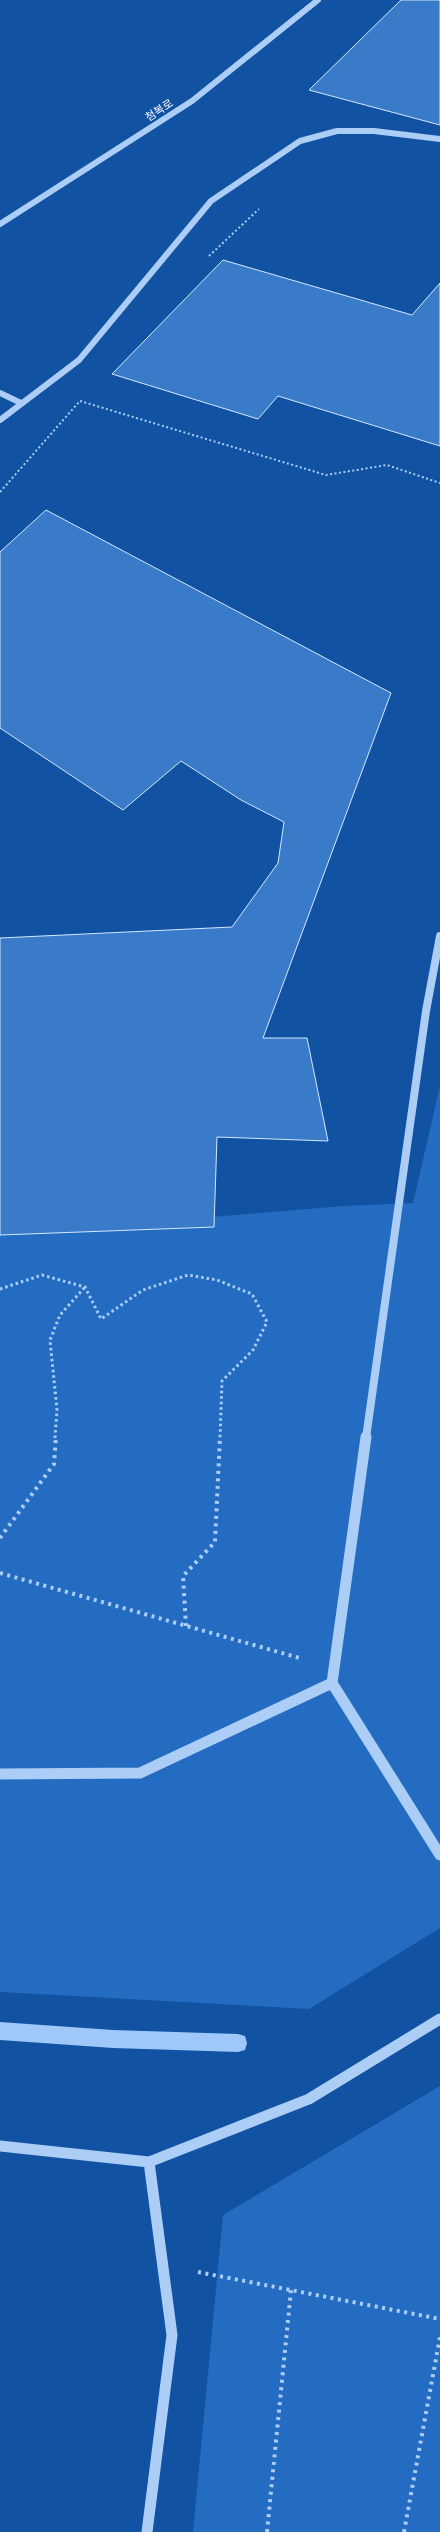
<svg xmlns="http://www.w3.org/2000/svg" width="440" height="2532" viewBox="0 0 440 2532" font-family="'Alegreya Sans','Noto Sans KR',sans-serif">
  <rect width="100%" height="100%" fill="#1152a3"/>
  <path fill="#236cc1" d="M440,1086V1928L309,2009L0,1992V1235L343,1206L413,1203Z
    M440,2086V2532H193L223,2215Z"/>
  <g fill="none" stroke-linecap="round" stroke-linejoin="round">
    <path fill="#9dc8f9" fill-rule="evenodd" d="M0,2022L113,2030L238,2034L245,2036L247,2043L245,2050L238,2052L113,2048L0,2040Z"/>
  </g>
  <path fill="#3a7bc9" stroke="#d4e8fe" d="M401,0H440V125L309,90Z
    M223,260L412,315L440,283V446L278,396L258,419L112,374Z
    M46,510L391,693L263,1038H307L328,1141L217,1137L214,1227L0,1235V938L232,927L278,863L284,822L241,800L181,761L123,810L0,728V552Z"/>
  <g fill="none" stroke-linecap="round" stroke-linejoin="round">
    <path stroke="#abcdf6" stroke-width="2" stroke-dasharray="2 2.5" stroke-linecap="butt" d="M209,256L259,209
      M80,401L326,475L387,465L440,483
      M0,492L79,402"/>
    <path stroke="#abcdf6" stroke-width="3" stroke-dasharray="2.5 3" stroke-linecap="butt" d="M0,1289L42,1275L85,1287L101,1319L143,1290L188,1275L217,1280L252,1294L267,1322L253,1350L222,1381L220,1438
      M55,1438L57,1410L50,1340L60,1315L85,1287"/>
    <path stroke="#abcdf6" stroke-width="4" stroke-dasharray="3 4.5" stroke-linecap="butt" d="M0,1538L54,1464L56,1437
      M0,1573L303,1659
      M186,1626L183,1576L215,1542L220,1437
      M198,2272L440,2319
      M267,2532L291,2290
      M404,2532L440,2337"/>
    <path stroke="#abcdf6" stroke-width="6" d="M0,224L192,101L318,0
      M0,393L21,403
      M0,420L79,360L211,201L300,141L337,131H374L440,139"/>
    <path stroke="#abcdf6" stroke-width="8" d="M366,1438L426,1011L440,936"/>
    <path stroke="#abcdf6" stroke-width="11" d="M366,1437L332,1683L440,1855
      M0,1774L140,1773L332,1683
      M0,2146L149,2162L309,2099L440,2019
      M147,2532L172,2335L149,2162"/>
  </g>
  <g text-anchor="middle" stroke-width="4.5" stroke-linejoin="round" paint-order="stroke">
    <g font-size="11" fill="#fff" stroke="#1152a3">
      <text transform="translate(159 110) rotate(-33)" y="4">첨복로</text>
    </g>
  </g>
</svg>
